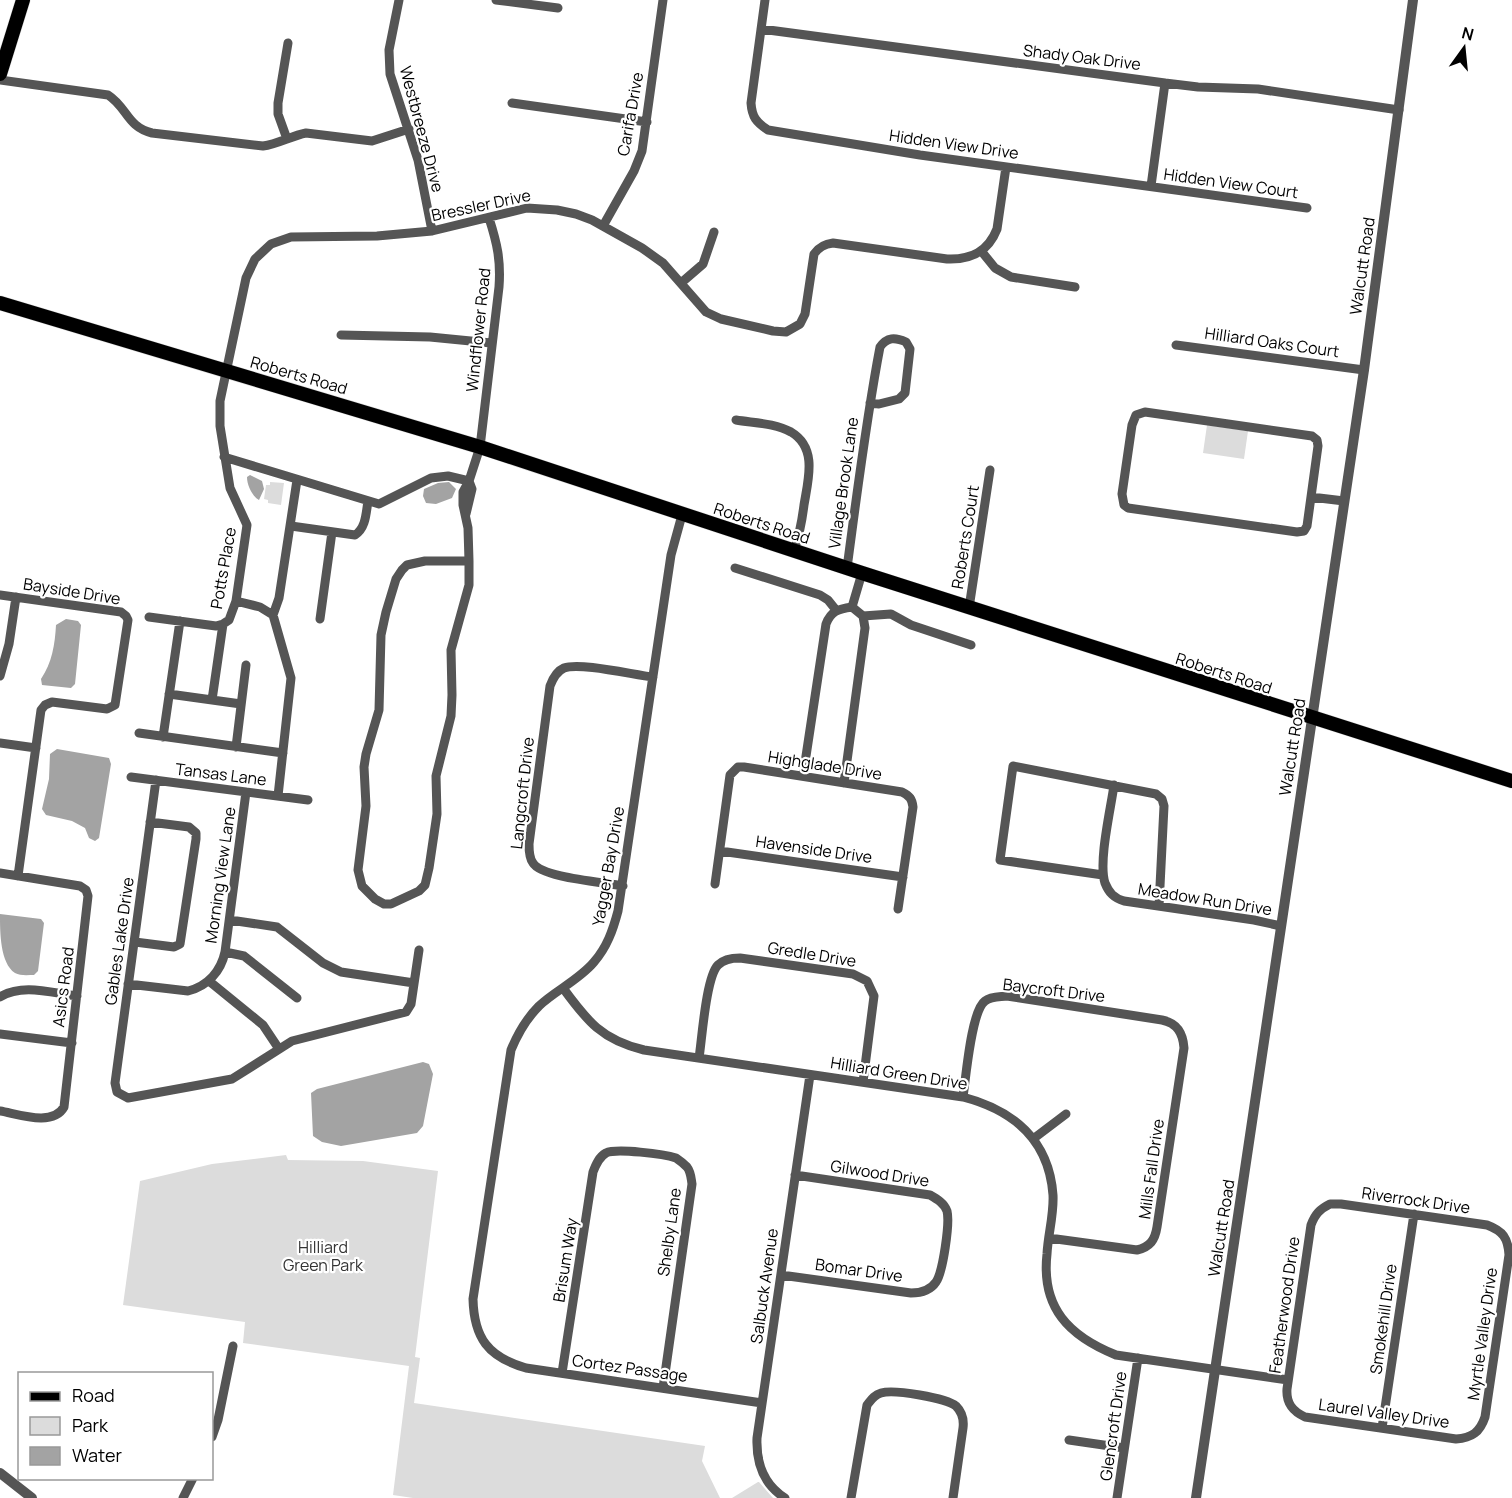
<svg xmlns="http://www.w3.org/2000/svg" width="1512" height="1498" viewBox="0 0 1512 1498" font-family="Manrope,sans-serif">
  <rect width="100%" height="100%" fill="#fff"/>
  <path fill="#dcdcdc" d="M1207,425L1248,431L1244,459L1203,453Z
    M270,482L284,483L281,505L268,503V500L264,499L266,485H270Z
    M286,1155L288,1160L363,1161L438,1171L415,1357L420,1358L414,1403L705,1446L702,1461L720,1498H413L393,1495L409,1366L243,1343L245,1322L123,1305L140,1181L212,1164Z
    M759,1482L773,1498H732L758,1482Z"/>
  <path fill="#a3a3a3" d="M250,475L262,481L264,489L259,500C252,496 247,485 247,477Z
    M449,482L456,489L452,498L436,504L426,503L423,496L424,489L438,483Z
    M66,619L78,621L81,625L75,684L71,688L42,685L41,679C52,663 55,644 56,625Z
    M57,749L109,758L111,764L99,838L95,841L89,838L85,828L72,821L46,815L42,809L49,779L50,754Z
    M0,914L41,919L44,923L38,971L34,975C28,975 20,976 15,973C0,963 0,932 0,914Z
    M423,1062L429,1064L433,1074L423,1126L417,1133L341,1146L322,1142L313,1136L311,1093L317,1089Z"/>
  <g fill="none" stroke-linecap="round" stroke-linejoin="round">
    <g stroke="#dbdbdb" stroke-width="15">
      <path id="primary" d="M0,74L23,0
        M0,303L480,447L862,573L1512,781"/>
    </g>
    <path stroke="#555" stroke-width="9" d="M399,0L389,50L390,74L418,160L432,231
      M496,0L558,8
      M765,0L751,103C752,117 756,122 768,130L920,155L1307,208
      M761,29L1165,83L1198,87L1258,89L1399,110
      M0,80L108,95C127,107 127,127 152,133L263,146C278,144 291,136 306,133L372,141L409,129
      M512,103L647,122
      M287,139L278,114V103L288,43
      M1151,186L1165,83
      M603,226L634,171L642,151L663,0
      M982,252L995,268L1011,277L1075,287
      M681,283L703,264L714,232
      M341,335L430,337L491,343
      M1176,345L1364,370
      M1145,412L1312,436L1317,440L1318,446L1307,526L1304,531L1297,532L1128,508L1124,505L1122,494L1132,425L1136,415Z
      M736,420C754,423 775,423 791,432C818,448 808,480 804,505C802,521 799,536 794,551
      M224,457L379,504L431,478L448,476L469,481
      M1311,497L1344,501
      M466,514L472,489L469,481
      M682,515L671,555L618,911C613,930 607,947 594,962C579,980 556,990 539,1006C526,1019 518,1033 511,1050L473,1299C474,1338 488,1357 526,1368L762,1403
      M291,526L355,535C366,528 366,513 368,501
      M469,561H425L407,565L402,570L396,579L386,612L381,635L379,710L366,754L364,767L366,806L358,870L362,886L375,899L384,904H391L419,891L425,885L429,868L437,814L436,776L451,716L452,695L451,650L469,585V561L468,528L463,505V492L469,481L480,447L499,287C501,260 497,243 489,218
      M735,568L820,595L828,600L836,610
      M847,568C857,494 866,420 880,347C887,337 895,337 906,342L910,349L905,393L899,399L879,404L870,403
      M0,595L121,612L126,616L128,620L115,705L107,709L52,702L45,705L41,710L18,876
      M236,601L260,607L273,615L291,678L278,796
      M969,608L990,470
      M273,615L279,598L297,480
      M863,616L891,614L911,625L971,645
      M149,617L216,626L223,624
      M320,619L332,532
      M0,676L9,644L16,597
      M169,694L241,704
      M212,700L223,624L229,620L236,601L247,525L230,488L220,426V401L246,278L255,259L271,244L291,237L377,236L432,231L527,208L557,210L576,214L592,220L642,248L663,263L706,312L721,319L773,331L786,332L800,324L805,314L814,254C819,247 824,244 833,243L947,259C971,260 988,252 997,229L1006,167
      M139,733L283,753
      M163,737L180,621
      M0,743L36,748
      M236,747L246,665
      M803,776L826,624C831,611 838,609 852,607L862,573
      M131,777L308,800
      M156,780L115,1083L117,1092L128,1098L232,1079L292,1041L406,1012L411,1004L419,950
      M844,783L865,628L863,616L852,607
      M1114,785C1111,808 1098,862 1105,883C1109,893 1114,898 1124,901L1254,920L1281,926
      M720,851L903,877
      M0,873L80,886L86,890L88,896L64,1107C53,1127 18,1114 0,1111
      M1103,875L1000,860L1013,766L1156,794L1162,799L1164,806L1159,906
      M715,884L730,775L738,767H744L902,792C910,796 912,799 913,807L898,909
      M623,886C604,882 542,878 533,863C529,858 529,850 529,844L550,686C553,678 557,671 564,668C580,662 634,675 653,677
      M230,920L277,927L323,963L341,972L414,983
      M135,942L174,947L180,944L196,839V833L189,827L150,822
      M225,952L244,956L297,998
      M209,981L263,1025L279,1049
      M128,984L188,991C208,986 221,971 225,952L246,792
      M563,988C587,1021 602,1040 644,1050L963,1097C1013,1110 1049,1140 1053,1195C1054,1215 1048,1234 1047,1254C1041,1308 1069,1336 1116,1355L1288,1380
      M0,997C22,983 52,993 77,996
      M0,1034L72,1043
      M699,1058C702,1039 706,977 718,965C724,959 732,958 740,958L853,974L867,981L874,996L863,1082
      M963,1097C966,1078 971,1011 985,1001C991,996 1000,997 1007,996L1162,1020C1177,1023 1183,1033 1184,1048L1157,1227C1155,1240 1150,1247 1137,1250L1049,1238
      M1033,1139L1066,1114
      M1330,1204H1341L1487,1225C1503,1231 1508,1238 1509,1255L1485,1417C1480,1432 1472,1438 1456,1439L1305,1417C1292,1411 1286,1403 1287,1389L1311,1225C1315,1214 1320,1209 1330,1204Z
      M781,1275L911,1293C921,1293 930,1291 936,1282C943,1272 950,1223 947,1211C944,1203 937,1199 930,1195L795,1175
      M562,1373L593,1172C596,1164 599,1157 606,1153C616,1148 664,1154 676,1158C679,1160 684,1164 687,1167C691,1172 691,1178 692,1184L663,1388
      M1382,1428L1414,1214
      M212,1437L218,1420L233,1346
      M1069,1440L1124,1448
      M183,1498L193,1478
      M785,1498C763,1484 756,1463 757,1438L810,1075
      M851,1498L867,1405C871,1400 874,1395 881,1393C894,1389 946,1398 956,1406C962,1412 964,1420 963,1428L953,1498
      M1117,1498L1138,1358"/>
    <path stroke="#555" stroke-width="10" d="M0,1473L32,1498
      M1196,1498L1364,370L1413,0"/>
    <use href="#primary" stroke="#000" stroke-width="14"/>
  </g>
  <g text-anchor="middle" stroke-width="4.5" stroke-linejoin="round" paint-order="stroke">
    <g font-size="16" fill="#000" stroke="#fff">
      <text transform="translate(1082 57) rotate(7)" y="6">Shady Oak Drive</text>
      <text transform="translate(630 114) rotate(-80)" y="6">Carifa Drive</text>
      <text transform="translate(422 129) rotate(75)" y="6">Westbreeze Drive</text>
      <text transform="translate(954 144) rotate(8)" y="6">Hidden View Drive</text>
      <text transform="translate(1231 183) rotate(8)" y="6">Hidden View Court</text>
      <text transform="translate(481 205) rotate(-12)" y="6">Bressler Drive</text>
      <text transform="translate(1362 266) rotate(-82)" y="6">Walcutt Road</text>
      <text transform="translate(478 330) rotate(-84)" y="6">Windflower Road</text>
      <text transform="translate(1272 342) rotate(8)" y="6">Hilliard Oaks Court</text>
      <text transform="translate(299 375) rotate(16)" y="6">Roberts Road</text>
      <text transform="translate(843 483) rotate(-82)" y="6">Village Brook Lane</text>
      <text transform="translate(762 523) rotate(18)" y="6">Roberts Road</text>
      <text transform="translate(965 537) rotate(-81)" y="6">Roberts Court</text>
      <text transform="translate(223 568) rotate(-80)" y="6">Potts Place</text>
      <text transform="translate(72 591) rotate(9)" y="6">Bayside Drive</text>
      <text transform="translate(1224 673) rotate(18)" y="6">Roberts Road</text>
      <text transform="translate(1292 747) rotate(-81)" y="6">Walcutt Road</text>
      <text transform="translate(825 765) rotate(9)" y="6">Highglade Drive</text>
      <text transform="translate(221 774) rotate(7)" y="6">Tansas Lane</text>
      <text transform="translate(522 793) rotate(-84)" y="6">Langcroft Drive</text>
      <text transform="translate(814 849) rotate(8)" y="6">Havenside Drive</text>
      <text transform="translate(608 866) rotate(-80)" y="6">Yagger Bay Drive</text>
      <text transform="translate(220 875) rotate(-82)" y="6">Morning View Lane</text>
      <text transform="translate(1205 899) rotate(9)" y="6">Meadow Run Drive</text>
      <text transform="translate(119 941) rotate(-82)" y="6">Gables Lake Drive</text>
      <text transform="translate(812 954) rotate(9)" y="6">Gredle Drive</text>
      <text transform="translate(63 987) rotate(-83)" y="6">Asics Road</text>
      <text transform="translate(1054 990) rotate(7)" y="6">Baycroft Drive</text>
      <text transform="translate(899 1073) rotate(9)" y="6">Hilliard Green Drive</text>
      <text transform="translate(1151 1169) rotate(-82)" y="6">Mills Fall Drive</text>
      <text transform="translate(880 1173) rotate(9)" y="6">Gilwood Drive</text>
      <text transform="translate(1416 1200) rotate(8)" y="6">Riverrock Drive</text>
      <text transform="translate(1221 1228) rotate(-81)" y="6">Walcutt Road</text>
      <text transform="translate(669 1232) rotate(-82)" y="6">Shelby Lane</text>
      <text transform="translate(565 1260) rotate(-81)" y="6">Brisum Way</text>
      <text transform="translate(859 1270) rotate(8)" y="6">Bomar Drive</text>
      <text transform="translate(764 1286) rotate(-82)" y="6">Salbuck Avenue</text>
      <text transform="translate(1284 1305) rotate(-82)" y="6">Featherwood Drive</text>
      <text transform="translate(1383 1319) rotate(-82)" y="6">Smokehill Drive</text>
      <text transform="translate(1482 1334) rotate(-82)" y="6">Myrtle Valley Drive</text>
      <text transform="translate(630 1368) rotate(8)" y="6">Cortez Passage</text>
      <text transform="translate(1384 1413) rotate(8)" y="6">Laurel Valley Drive</text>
      <text transform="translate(1113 1426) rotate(-82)" y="6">Glencroft Drive</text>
    </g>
    <g font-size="16" fill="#333" stroke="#fff">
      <text x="323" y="1253">Hilliard<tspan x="323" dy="18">Green Park</tspan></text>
    </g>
  </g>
  <rect x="18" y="1372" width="195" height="108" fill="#ffffff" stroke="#999999" stroke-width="1.5"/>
  <rect x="30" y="1392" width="30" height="9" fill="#000000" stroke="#999999" stroke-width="1.5"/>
  <text x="72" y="1402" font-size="18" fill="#000000">Road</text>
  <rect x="30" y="1417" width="30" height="18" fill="#dcdcdc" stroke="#999999" stroke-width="1.5"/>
  <text x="72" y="1432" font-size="18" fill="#000000">Park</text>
  <rect x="30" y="1447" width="30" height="18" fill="#a3a3a3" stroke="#999999" stroke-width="1.5"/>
  <text x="72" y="1462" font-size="18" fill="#000000">Water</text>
  <g transform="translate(1464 48) rotate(15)" stroke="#ffffff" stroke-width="4.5" paint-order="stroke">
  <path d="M0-4.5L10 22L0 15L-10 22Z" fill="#000000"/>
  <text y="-9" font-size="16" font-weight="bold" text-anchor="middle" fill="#000000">N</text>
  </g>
</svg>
